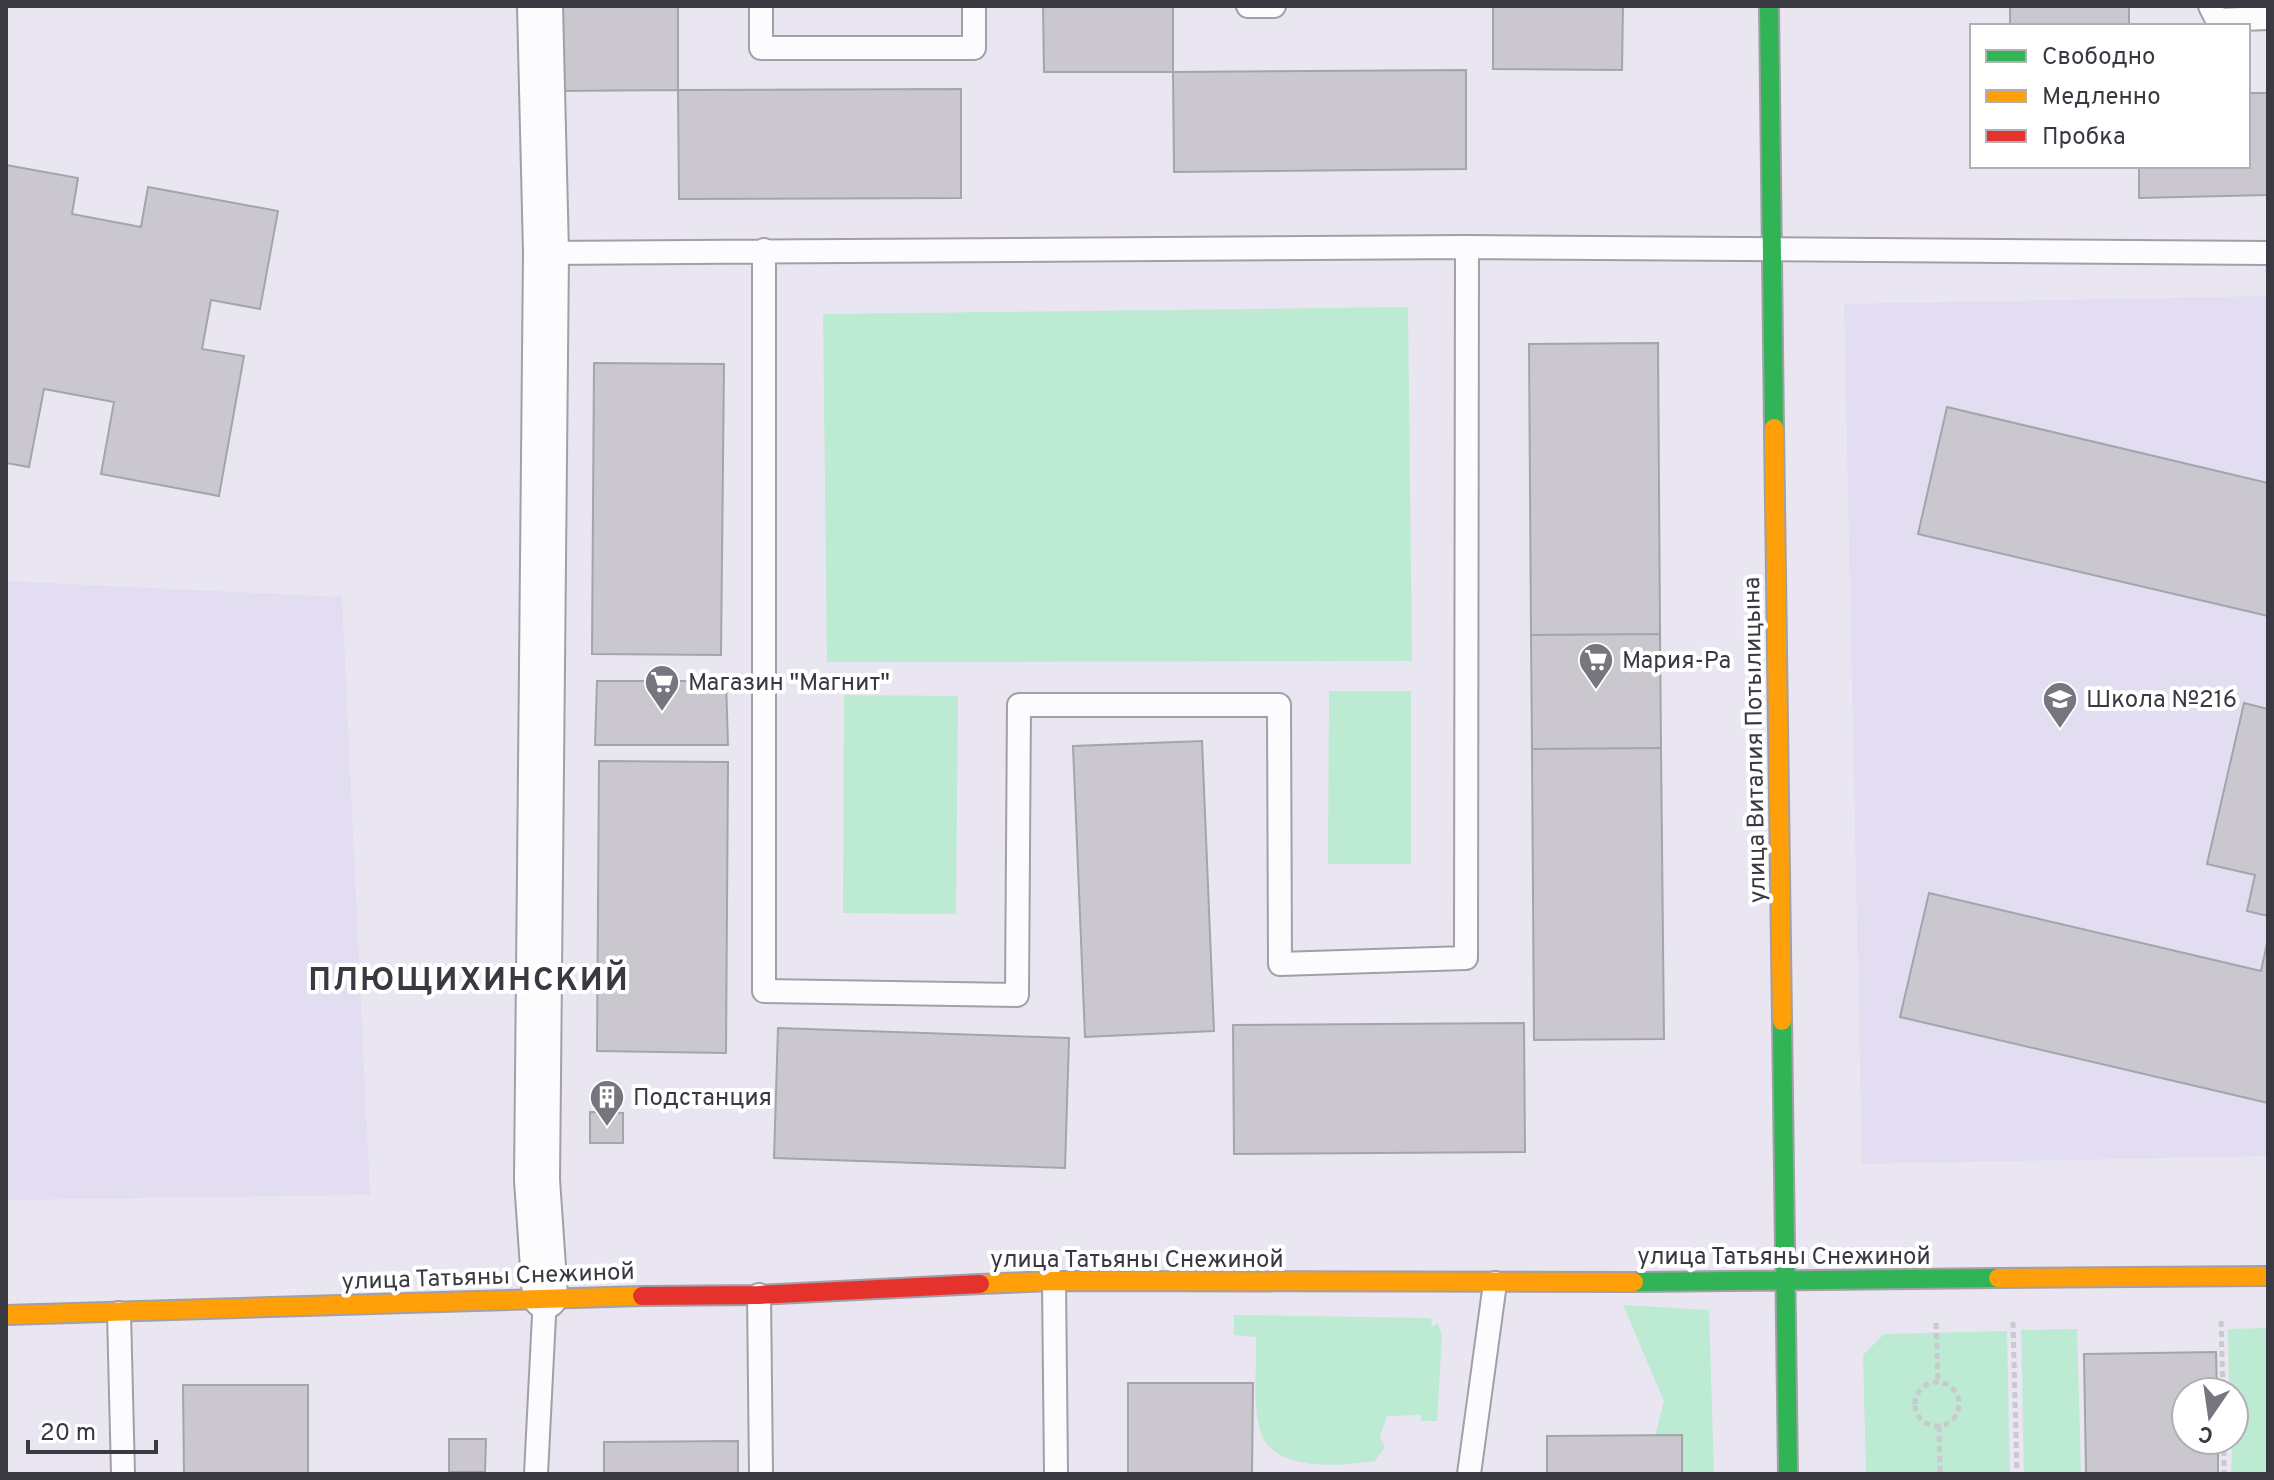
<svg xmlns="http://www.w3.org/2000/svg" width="2274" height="1480" viewBox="0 0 2274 1480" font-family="Overpass,sans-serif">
  <rect width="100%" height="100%" fill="#e9e6f1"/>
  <path fill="#e2ddf0" d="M2268,296V1156L1862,1164L1844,304Z
    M6,581L342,597L370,1195L6,1200Z"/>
  <path fill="#bdead2" d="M1408,307L1412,661L827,662L823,314Z
    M1329,691H1411V864H1328Z
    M844,695L958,696L956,914L843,913Z
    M1623,1305L1709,1310L1714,1474H1682V1435L1655,1436L1664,1401Z
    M1234,1315L1431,1318L1432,1326L1438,1323L1442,1336L1437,1421H1421V1415L1387,1416L1380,1437L1385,1447L1375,1461C1342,1466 1271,1473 1260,1430C1252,1402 1257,1366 1256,1337L1234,1335Z
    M2268,1328V1474H2231L2234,1392H2229L2228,1329Z
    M2077,1329L2081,1473L2024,1474L2021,1330Z
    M2007,1331L2010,1474H1866L1863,1355L1884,1334Z"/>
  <path fill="#cac7cf" stroke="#a5a3ab" stroke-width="2" d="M556,6H678V90L556,91Z
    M1043,6H1173V72H1044Z
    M1493,6H1623L1622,70L1493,69Z
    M2010,6H2129V26H2010Z
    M1466,70V169L1174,172L1173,72Z
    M961,89V198L679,199L678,90Z
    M2248,93H2268V195L2139,198V166H2248Z
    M6,165L78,178L72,214L141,227L148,187L278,211L260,309L211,300L202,349L244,356L219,496L101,474L114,402L44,389L29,467L6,463Z
    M1658,343L1660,634L1531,635L1529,344Z
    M594,363L724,364L721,655L592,654Z
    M1947,407L2268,483V616L1918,534Z
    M1660,634L1661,748L1532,749L1531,635Z
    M597,681H726L728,745H595Z
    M2244,703L2268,709V916L2247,911L2255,875L2207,864Z
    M1202,741L1214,1031L1085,1037L1073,746Z
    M1661,748L1664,1039L1534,1040L1532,749Z
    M599,761L728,762L726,1053L597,1051Z
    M1929,893L2261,971L2268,939V1103L1900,1017Z
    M1524,1023L1525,1152L1234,1154L1233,1025Z
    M778,1028L1069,1038L1065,1168L774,1158Z
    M590,1112L623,1113V1143H590Z
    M2216,1352L2217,1392H2186V1440H2218V1474H2086L2084,1354Z
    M1128,1383H1253L1252,1474H1128Z
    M183,1385H308V1474H184Z
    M1682,1435V1474H1547V1436Z
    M449,1439H486L485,1472H449Z
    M738,1441V1474H604V1442Z"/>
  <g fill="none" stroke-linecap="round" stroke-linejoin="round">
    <g stroke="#a29fa7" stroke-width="26">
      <path id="lane" d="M761,6V48H974V6
        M1248,6H1274
        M2210,6L2217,20L2268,18
        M764,250V991L1017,995L1019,705H1279L1280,964L1466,958L1467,247
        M546,253L1467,247L2268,253
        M1054,1281L1056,1474
        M759,1295L761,1474
        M119,1313L123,1474
        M536,1474L545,1296
        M1469,1474L1495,1283"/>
    </g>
    <g stroke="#a29fa7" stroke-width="48">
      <path id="street" d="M540,6L546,253L537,1180L545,1296"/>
    </g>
    <g stroke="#a29fa7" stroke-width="22">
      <path id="fast" d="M1769,6L1774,428
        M1782,1021L1788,1474
        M1634,1282L1998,1278"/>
    </g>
    <g stroke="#a29fa7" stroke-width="22">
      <path id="slow" d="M1774,428L1782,1021
        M1998,1278L2268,1276
        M980,1284L1054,1281L1634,1282
        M6,1315L642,1296"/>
    </g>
    <g stroke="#a29fa7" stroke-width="22">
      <path id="jam" d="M642,1296L759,1295L980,1284"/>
    </g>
    <path stroke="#cac9ce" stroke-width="5" stroke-dasharray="6 4" stroke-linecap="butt" d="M2221,1321L2223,1392
      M2013,1322L2017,1474
      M1936,1323L1938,1382
      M1915 1404a22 22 0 1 1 44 0a22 22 0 1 1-44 0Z
      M1939,1426L1940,1474
      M2224,1440V1474"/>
    <use href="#lane" stroke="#fcfbfd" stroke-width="22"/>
    <use href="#street" stroke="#fcfbfd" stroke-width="44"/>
    <use href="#fast" stroke="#30b455" stroke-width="18"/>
    <use href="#slow" stroke="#ff9f0a" stroke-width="18"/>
    <use href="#jam" stroke="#e5322d" stroke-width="18"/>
  </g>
  <defs>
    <g id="supermarket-pin" transform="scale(1.8)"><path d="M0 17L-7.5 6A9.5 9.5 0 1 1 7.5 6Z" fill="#77757e" stroke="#fff"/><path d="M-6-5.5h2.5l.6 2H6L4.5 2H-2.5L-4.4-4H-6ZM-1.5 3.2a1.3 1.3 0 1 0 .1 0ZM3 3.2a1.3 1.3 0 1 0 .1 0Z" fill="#fff"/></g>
    <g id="school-pin" transform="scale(1.8)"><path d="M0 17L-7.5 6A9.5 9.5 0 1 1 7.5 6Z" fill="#77757e" stroke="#fff"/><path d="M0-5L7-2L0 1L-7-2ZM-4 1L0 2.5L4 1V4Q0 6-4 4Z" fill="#fff"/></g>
    <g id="building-pin" transform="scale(1.8)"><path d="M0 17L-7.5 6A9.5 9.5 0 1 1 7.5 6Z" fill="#77757e" stroke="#fff"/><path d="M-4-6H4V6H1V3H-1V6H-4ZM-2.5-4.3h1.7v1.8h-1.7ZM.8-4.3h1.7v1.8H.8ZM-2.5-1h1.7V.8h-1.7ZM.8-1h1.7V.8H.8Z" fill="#fff"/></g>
  </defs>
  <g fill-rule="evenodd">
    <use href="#supermarket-pin" x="1596" y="660"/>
    <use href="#supermarket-pin" x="662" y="682"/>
    <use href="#school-pin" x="2060" y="699"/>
    <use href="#building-pin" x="607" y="1097"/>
  </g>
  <g text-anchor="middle" stroke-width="8" stroke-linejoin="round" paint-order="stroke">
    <g font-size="24" fill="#3a3840" stroke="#fff" text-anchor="start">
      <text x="1622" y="668">Мария-Ра</text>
      <text x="688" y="690">Магазин "Магнит"</text>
      <text x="2086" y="707">Школа №216</text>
      <text x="633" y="1105">Подстанция</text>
    </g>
    <g font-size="24" fill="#3a3840" stroke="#fff">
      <text transform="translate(1754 740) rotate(-91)" y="8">улица Виталия Потылицына</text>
      <text x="1784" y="1264">улица Татьяны Снежиной</text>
      <text x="1137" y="1267">улица Татьяны Снежиной</text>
      <text transform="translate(488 1276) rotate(-2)" y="8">улица Татьяны Снежиной</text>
    </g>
    <g font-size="32" font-weight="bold" letter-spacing="2" fill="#3a3840" stroke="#fff">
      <text x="469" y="990">ПЛЮЩИХИНСКИЙ</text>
    </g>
  </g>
  <rect width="2274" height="1480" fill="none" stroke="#3a3840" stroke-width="16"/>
  <rect x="1970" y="24" width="280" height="144" fill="#ffffff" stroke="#b0afb3" stroke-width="2"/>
  <rect x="1986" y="50" width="40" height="12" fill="#30b455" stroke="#b0afb3" stroke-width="2"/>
  <text x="2042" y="64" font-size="24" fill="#3a3840">Свободно</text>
  <rect x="1986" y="90" width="40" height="12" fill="#ff9f0a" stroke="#b0afb3" stroke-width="2"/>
  <text x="2042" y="104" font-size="24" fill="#3a3840">Медленно</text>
  <rect x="1986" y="130" width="40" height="12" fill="#e5322d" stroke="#b0afb3" stroke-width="2"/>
  <text x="2042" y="144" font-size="24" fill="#3a3840">Пробка</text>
  <g transform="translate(2210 1416) rotate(193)"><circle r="38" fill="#ffffff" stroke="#b0afb3" stroke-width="2"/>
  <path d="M0-6L14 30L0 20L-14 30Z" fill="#77757e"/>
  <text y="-12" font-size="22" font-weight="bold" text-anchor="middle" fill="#3a3840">С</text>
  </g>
  <path d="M28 1440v12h128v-12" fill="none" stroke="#3a3840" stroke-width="4"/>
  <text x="40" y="1440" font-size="24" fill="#3a3840" stroke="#ffffff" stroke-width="6" paint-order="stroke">20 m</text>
</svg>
